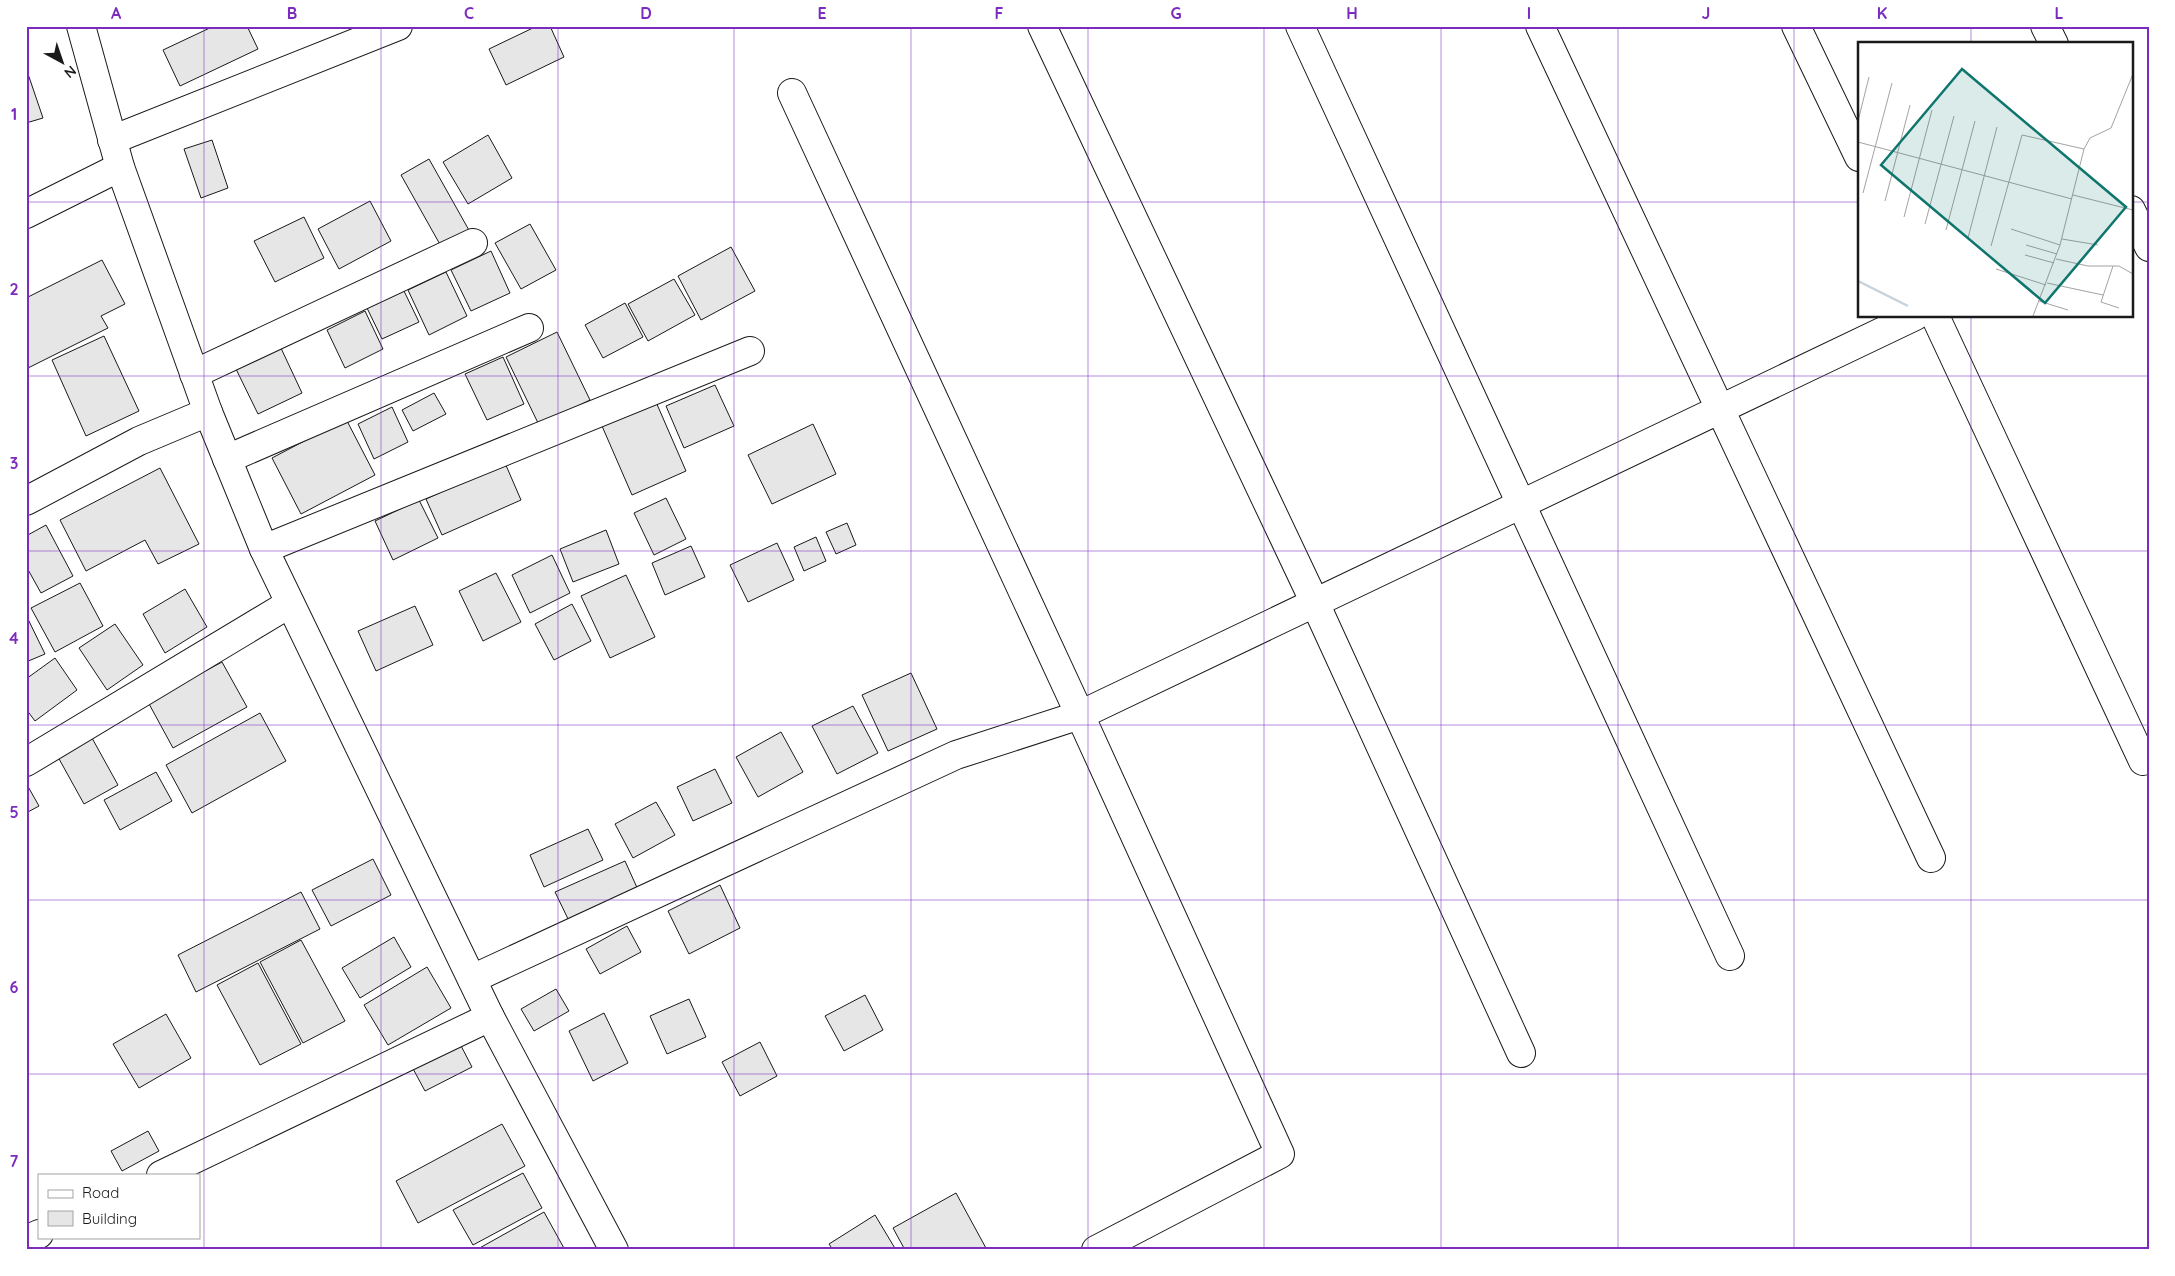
<svg xmlns="http://www.w3.org/2000/svg" width="2175" height="1276" viewBox="0 0 2175 1276" font-family="Quicksand,sans-serif">
  <rect width="100%" height="100%" fill="#fff"/>
  <path fill="#e6e6e6" stroke="#1a1a1a" d="M214,26H247L258,49L180,86L163,50Z
    M537,26H550L564,57L506,85L489,49Z
    M26,68L43,118L26,123Z
    M488,135L512,178L468,204L443,162Z
    M212,140L228,188L201,198L184,149Z
    M429,159L470,232L442,248L401,175Z
    M370,201L391,241L339,269L318,229Z
    M304,217L324,258L275,282L254,241Z
    M530,224L556,270L521,289L495,243Z
    M731,247L755,291L701,320L678,276Z
    M491,251L510,293L471,311L451,270Z
    M102,260L125,304L101,316L108,328L26,369V298Z
    M446,272L467,316L429,335L408,290Z
    M674,279L695,315L648,341L628,304Z
    M404,291L419,322L382,339L367,308Z
    M625,303L643,337L603,358L585,325Z
    M365,311L383,349L345,368L327,330Z
    M557,332L590,400L539,425L506,357Z
    M104,336L139,411L86,436L52,360Z
    M280,346L302,393L258,414L235,367Z
    M503,357L524,404L487,420L465,374Z
    M715,385L734,426L684,448L666,406Z
    M434,393L446,414L413,431L402,410Z
    M656,402L686,471L632,495L602,426Z
    M392,407L408,442L374,459L358,424Z
    M346,419L375,475L301,514L272,458Z
    M813,424L836,474L772,504L748,455Z
    M505,463L521,500L442,535L426,499Z
    M160,468L199,544L158,564L145,540L86,571L60,520Z
    M666,498L686,539L654,555L634,513Z
    M419,500L438,538L393,560L375,521Z
    M847,523L856,545L836,554L826,532Z
    M46,525L73,576L41,593L26,566V536Z
    M606,530L619,564L573,582L560,549Z
    M816,537L826,561L804,571L794,547Z
    M777,543L794,580L748,602L730,565Z
    M691,546L705,577L665,595L652,563Z
    M552,555L570,593L530,613L512,575Z
    M496,573L521,622L483,641L459,591Z
    M626,575L655,637L610,658L581,596Z
    M80,583L103,626L55,652L31,608Z
    M185,589L207,627L165,653L143,614Z
    M572,604L591,641L554,660L535,624Z
    M415,606L433,645L376,671L358,631Z
    M26,615L45,654L26,662Z
    M115,624L143,665L107,690L79,648Z
    M55,658L77,690L35,721L26,709V679Z
    M222,662L247,707L173,748L148,702Z
    M911,673L937,729L888,751L862,695Z
    M853,706L878,753L837,774L812,726Z
    M260,713L286,761L192,813L166,765Z
    M781,732L803,772L758,797L736,757Z
    M92,738L118,785L84,804L58,757Z
    M715,769L732,803L693,821L677,787Z
    M156,772L172,801L120,830L104,800Z
    M26,783L39,806L26,813Z
    M656,802L675,835L633,858L615,824Z
    M588,829L603,860L544,887L530,855Z
    M373,859L391,895L331,926L312,890Z
    M625,861L639,892L570,923L555,892Z
    M720,885L740,928L689,954L668,911Z
    M301,892L320,929L196,992L178,955Z
    M627,926L641,952L600,974L586,949Z
    M394,937L411,967L360,998L342,968Z
    M301,940L345,1021L303,1043L260,962Z
    M258,963L301,1044L260,1065L217,985Z
    M427,967L451,1008L388,1045L364,1005Z
    M556,989L569,1011L534,1031L521,1009Z
    M865,995L883,1030L844,1051L825,1016Z
    M689,999L706,1037L667,1054L650,1016Z
    M604,1013L628,1063L593,1081L569,1031Z
    M166,1014L191,1058L139,1088L113,1044Z
    M458,1040L472,1067L425,1091L411,1065Z
    M760,1042L777,1076L740,1096L722,1062Z
    M502,1124L525,1166L418,1223L396,1181Z
    M148,1131L159,1151L122,1171L111,1151Z
    M523,1173L542,1208L473,1245L453,1210Z
    M956,1193L987,1250H905L893,1228Z
    M544,1212L565,1250H476Z
    M875,1215L896,1250H833L829,1244Z"/>
  <g fill="none" stroke-linecap="round" stroke-linejoin="round">
    <g stroke="#1a1a1a" stroke-width="30">
      <path id="minor" d="M1042,26L1315,603L1521,1053
        M1300,26L1730,956
        M1540,26L1931,858
        M1796,26L1859,157
        M2045,26L2054,44
        M792,93L1080,715L1280,1154L1096,1250
        M112,140L398,26
        M2131,210L2149,247
        M26,214L120,167
        M1935,316L2143,761
        M194,374L473,243
        M227,459L529,328
        M26,501L139,441L208,412
        M264,549L750,351
        M26,762L289,604
        M472,979L956,755L1080,715L1915,316
        M161,1175L490,1017
        M26,1240L39,1234"/>
    </g>
    <g stroke="#1a1a1a" stroke-width="30">
      <path id="major" d="M81,26L120,167L208,412L264,549L490,1017L614,1250"/>
    </g>
    <use href="#minor" stroke="#fff" stroke-width="28"/>
    <use href="#major" stroke="#fff" stroke-width="28"/>
  </g>
  <path fill="none" stroke="#7b2cbf" stroke-width="1" stroke-opacity="0.55" d="M204,26V1250M381,26V1250M558,26V1250M734,26V1250M911,26V1250M1088,26V1250M1264,26V1250M1441,26V1250M1618,26V1250M1794,26V1250M1971,26V44M26,202H1859M2131,202H2149M1971,316V1250M26,376H2149M26,551H2149M26,725H2149M26,900H2149M26,1074H2149"/>
  <g transform="translate(1858 42)">
    <rect width="275" height="275" fill="#fff"/>
    <path fill="none" stroke="#c6d2dc" stroke-width="2.5" d="M0,239L50,264"/>
    <path fill="none" stroke="#a3a3a3" stroke-width="1" d="M0,79L11,35M0,100L214,157M5,151L34,41M215,153L275,168M27,159L52,63M46,175L74,68M67,182L96,74M153,187L202,203M88,188L117,79M110,196L139,85M204,197L240,203M168,203L199,212M133,204L164,93L226,107M167,213L196,221M198,217L230,224H261L275,232M255,224L243,260L261,266M138,227L188,243M189,241L245,253M181,259L210,268M175,274L202,203L226,107L232,96L253,86L275,32"/>
    <path fill="#0f766e" fill-opacity="0.15" stroke="#0f766e" stroke-width="2.5" d="M104,27L268,165L187,261L23,123Z"/>
    <rect width="275" height="275" fill="none" stroke="#1a1a1a" stroke-width="2.5"/>
  </g>
  <rect width="2175" height="1276" fill="none" stroke="#ffffff" stroke-width="55"/>
  <rect x="38" y="1174" width="162" height="65" fill="#ffffff" stroke="#a3a3a3"/>
  <rect x="48" y="1190" width="25" height="8" fill="#ffffff" stroke="#a3a3a3"/>
  <text x="82" y="1198" font-size="15" fill="#1a1a1a">Road</text>
  <rect x="48" y="1211" width="25" height="15" fill="#e6e6e6" stroke="#a3a3a3"/>
  <text x="82" y="1224" font-size="15" fill="#1a1a1a">Building</text>
  <g transform="translate(62 62) rotate(140)" stroke="#ffffff" stroke-width="4" paint-order="stroke">
  <path d="M0-4L9 19L0 12L-9 19Z" fill="#1a1a1a"/>
  <text y="-8" font-size="14" font-weight="bold" text-anchor="middle" fill="#1a1a1a">N</text>
  </g>
  <rect x="28" y="28" width="2120" height="1220" fill="none" stroke="#7b2cbf" stroke-width="2"/>
  <g font-size="16" text-anchor="middle" font-weight="bold" fill="#7b2cbf">
    <text x="116" y="19">A</text>
    <text x="292" y="19">B</text>
    <text x="469" y="19">C</text>
    <text x="646" y="19">D</text>
    <text x="822" y="19">E</text>
    <text x="999" y="19">F</text>
    <text x="1176" y="19">G</text>
    <text x="1352" y="19">H</text>
    <text x="1529" y="19">I</text>
    <text x="1706" y="19">J</text>
    <text x="1882" y="19">K</text>
    <text x="2059" y="19">L</text>
    <text x="14" y="120">1</text>
    <text x="14" y="295">2</text>
    <text x="14" y="469">3</text>
    <text x="14" y="644">4</text>
    <text x="14" y="818">5</text>
    <text x="14" y="993">6</text>
    <text x="14" y="1167">7</text>
  </g>
</svg>
